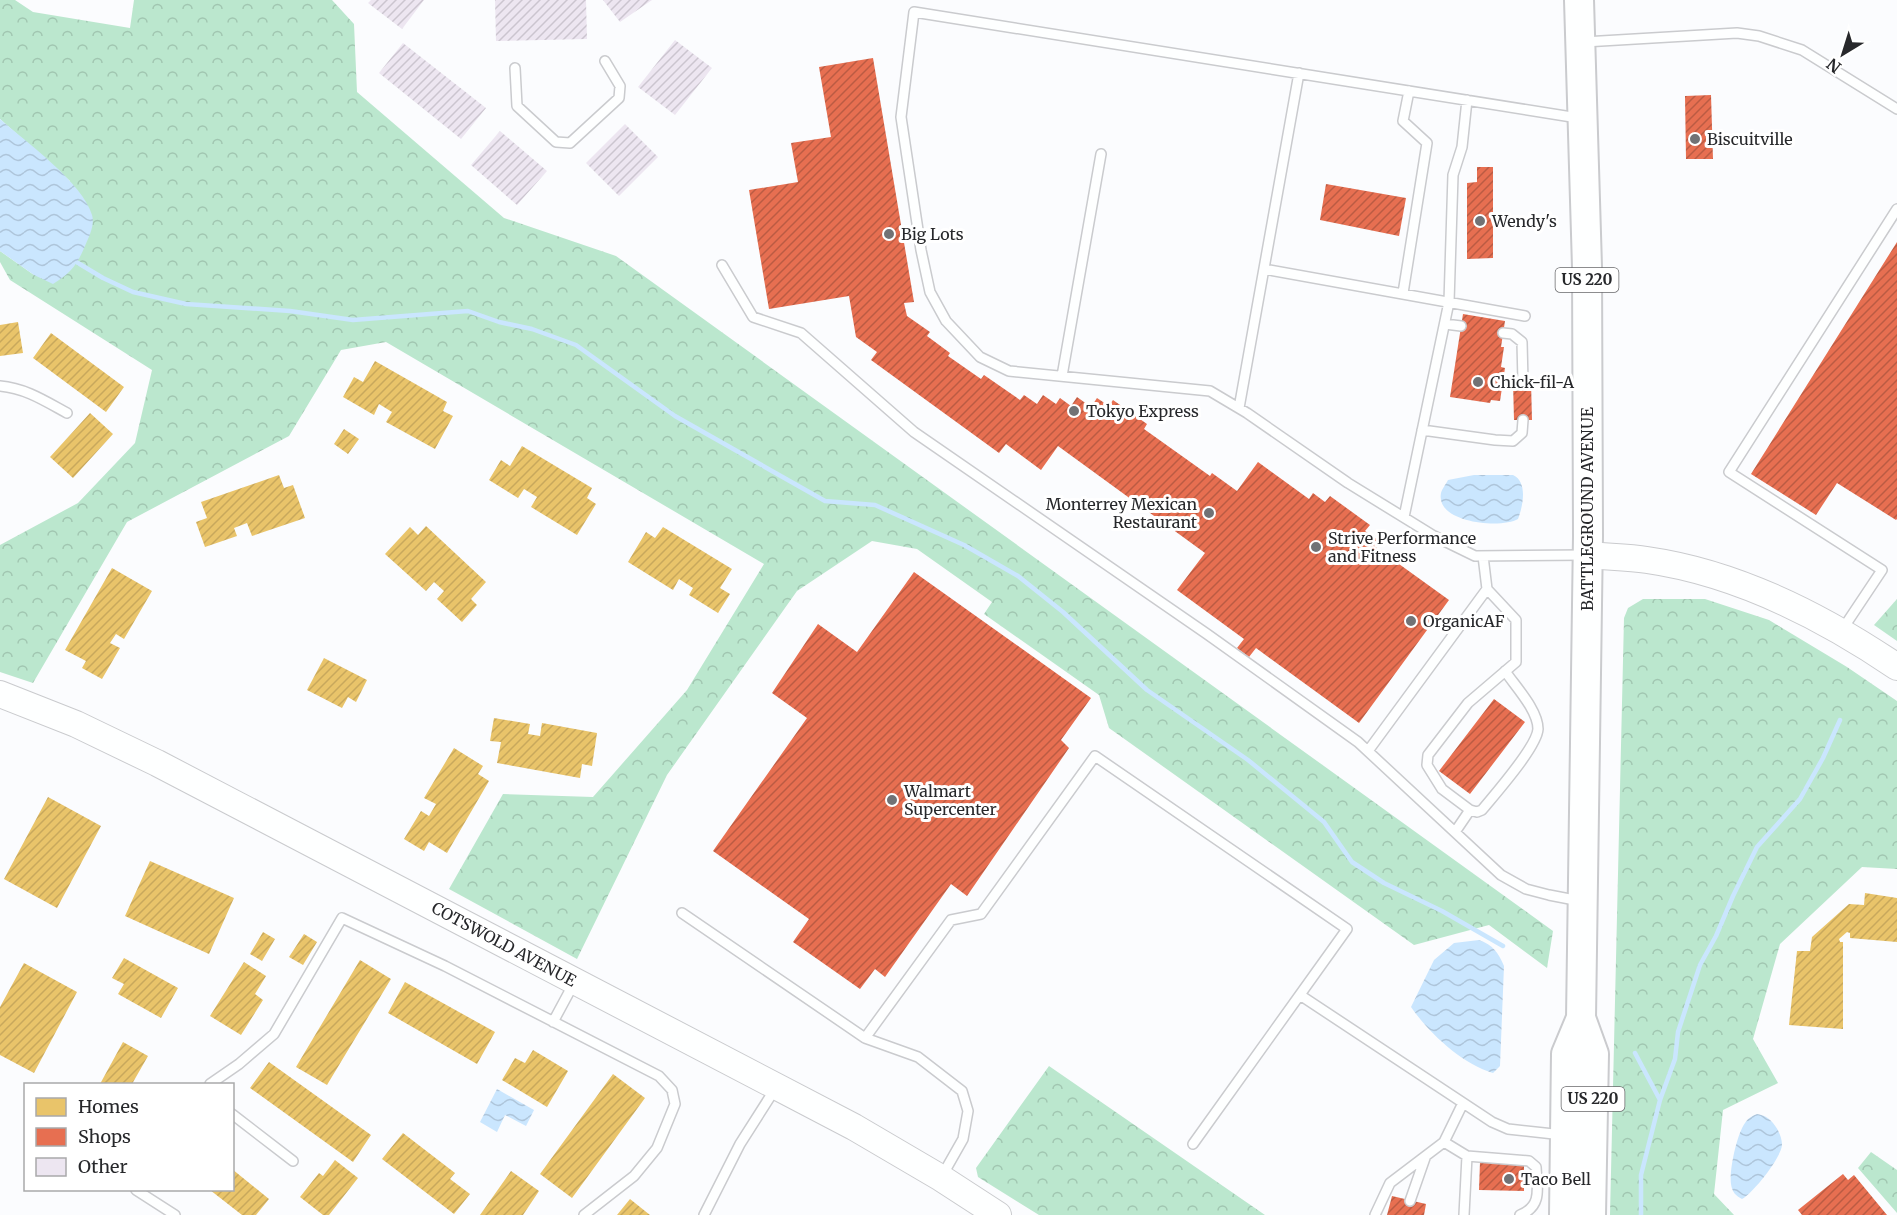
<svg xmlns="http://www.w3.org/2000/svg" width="1897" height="1215" viewBox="0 0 1897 1215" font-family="Merriweather,serif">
  <defs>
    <pattern id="forest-crowns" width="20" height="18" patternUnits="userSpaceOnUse" patternTransform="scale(1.5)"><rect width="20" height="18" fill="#bbe7ce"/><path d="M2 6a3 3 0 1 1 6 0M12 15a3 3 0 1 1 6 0" fill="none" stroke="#a1c6b1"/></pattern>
    <pattern id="water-waves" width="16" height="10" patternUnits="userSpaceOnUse" patternTransform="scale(1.5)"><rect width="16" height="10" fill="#cae6fe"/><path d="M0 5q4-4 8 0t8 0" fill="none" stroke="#aec5da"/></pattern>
    <pattern id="homes-hatch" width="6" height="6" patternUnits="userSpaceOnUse" patternTransform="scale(1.5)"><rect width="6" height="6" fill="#e9c46a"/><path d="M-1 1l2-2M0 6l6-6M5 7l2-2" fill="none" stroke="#c8a85c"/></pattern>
    <pattern id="shops-hatch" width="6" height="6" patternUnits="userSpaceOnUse" patternTransform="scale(1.5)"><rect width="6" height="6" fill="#e76f51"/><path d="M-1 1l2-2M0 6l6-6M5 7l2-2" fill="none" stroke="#bb5b43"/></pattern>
    <pattern id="building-hatch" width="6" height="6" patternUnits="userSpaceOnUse" patternTransform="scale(1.5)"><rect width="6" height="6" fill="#ede6f1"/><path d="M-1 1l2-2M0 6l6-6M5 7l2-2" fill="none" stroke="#cbc5cf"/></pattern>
  </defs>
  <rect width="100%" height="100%" fill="#fbfcfe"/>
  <path fill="url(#forest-crowns)" d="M0,0H15L33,12L130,28L134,0H332L354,24L357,92L504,218L616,256L1553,931L1547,968L1489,925L1414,945L1109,728L1099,695L984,614L992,602L917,549L872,541L797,591L667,775L577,959L449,889L503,794L593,797L687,690L764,564L386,342L341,350L289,436L127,522L33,683L0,672V545L78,503L135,443L152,370L10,280L0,262V251L34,275L70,181L0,119Z
    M1643,599H1705L1769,620L1847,667L1897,701V869L1862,867L1780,944L1753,1039L1778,1083L1723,1110L1714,1194L1734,1215H1610L1624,618L1628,608Z
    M1897,599V641L1874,625Z
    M1049,1066L1265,1215H1039L978,1177L976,1168Z
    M1871,1152L1897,1170V1213L1858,1168Z"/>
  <path fill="url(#water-waves)" d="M0,119C26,142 83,183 92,215C95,225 89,237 85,246C77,265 71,273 53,284L34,275L0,251Z
    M1474,475H1513C1528,482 1523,506 1518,519C1501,529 1435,523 1441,493C1442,489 1446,484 1448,480Z
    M1479,940C1493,945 1498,952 1504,966L1500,1066L1493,1073C1462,1064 1429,1033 1411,1007L1434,960L1454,943Z
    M497,1089L534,1110L526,1126L505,1115L497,1132L480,1122Z
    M1757,1114C1764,1115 1769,1118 1773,1123C1778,1129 1782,1137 1782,1145C1781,1158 1753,1193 1742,1199C1736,1196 1732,1192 1731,1184C1729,1170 1737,1134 1745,1123C1748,1118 1752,1116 1757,1114Z"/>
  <path fill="url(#homes-hatch)" d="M18,322L23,353L0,356V325Z
    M51,333L124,387L106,412L33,358Z
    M375,361L447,402L443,411L453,416L435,449L386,422L392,412L379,404L374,415L343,397L354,377L363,382Z
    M90,413L113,434L73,478L50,457Z
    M344,429L359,439L348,454L334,444Z
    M522,446L592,488L587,498L596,504L577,535L531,507L537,497L524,489L518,498L489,480L501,460L510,466Z
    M279,475L284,488L293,485L305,518L252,536L247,523L234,528L237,536L205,547L196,522L207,518L201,502Z
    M426,526L486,582L471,599L477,605L462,622L437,599L444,591L434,582L426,591L385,554L410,527L418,535Z
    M663,527L732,569L720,588L730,594L718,613L689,595L693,588L679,579L673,590L628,562L646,532L655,538Z
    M112,568L152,591L124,639L116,634L110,643L120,648L102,679L82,668L86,661L65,650Z
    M324,658L367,680L356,702L348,697L342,708L307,690Z
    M494,718L530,724L528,734L540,736L542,723L597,733L592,766L582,764L580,778L497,763L501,742L490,741Z
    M454,748L483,766L478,774L489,781L447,853L429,842L424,851L404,839L421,811L429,816L436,804L424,798Z
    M48,797L101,826L57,908L4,879Z
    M150,861L234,898L209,954L125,916Z
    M1865,893L1897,898V942L1850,938V933L1847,932L1839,939L1840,942H1843V1029L1789,1025L1797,951H1810L1812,937L1849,904L1864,905Z
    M263,932L275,939L262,961L250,954Z
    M304,934L317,942L303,965L289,957Z
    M124,958L178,988L161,1018L118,994L124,984L112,978Z
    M360,960L391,979L327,1085L296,1067Z
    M244,962L266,976L255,994L263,1000L241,1035L210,1016Z
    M24,963L77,992L34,1073L0,1055V1007Z
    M405,982L495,1032L477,1064L388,1013Z
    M123,1042L148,1056L132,1084H100Z
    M533,1050L568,1071L547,1107L502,1080L515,1058L525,1063Z
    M269,1062L371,1135L353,1162L250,1088Z
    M613,1074L645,1098L572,1198L540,1174Z
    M403,1133L455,1173L450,1179L470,1194L454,1214L382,1159Z
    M335,1160L358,1178L329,1215H323L300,1197L319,1173L323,1176Z
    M232,1169L269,1199L256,1215H242L210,1190H232Z
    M511,1171L539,1191L523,1215H480Z
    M630,1199L650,1215H617Z"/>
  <path fill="url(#shops-hatch)" d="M873,58L914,302L904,303L907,316L930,332L927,336L950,353L948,356L981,379L984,375L1020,400L1024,395L1037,404L1043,395L1056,404L1060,398L1071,406L1077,397L1091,407L1097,398L1109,406L1113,400L1147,424L1144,429L1210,476L1212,473L1237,491L1258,462L1309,499L1313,493L1325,502L1330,496L1370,525L1365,531L1378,540L1374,546L1449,600L1359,723L1256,648L1249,657L1237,648L1244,639L1177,590L1205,553L1058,446L1041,470L1006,444L999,453L871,360L877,352L856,337L849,296L769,309L749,190L798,182L791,143L831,137L819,67Z
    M1711,95L1713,159H1686L1685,96Z
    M1477,167H1493V258L1467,259V183L1477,182Z
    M1326,184L1406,198L1399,236L1320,220Z
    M1897,242V519L1896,520L1837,483L1816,515L1751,474Z
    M1463,314L1505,321L1501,347H1504L1501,367L1505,368L1500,401L1491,400L1490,403L1450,397Z
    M1513,382H1531L1532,420H1514Z
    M914,572L1091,698L1061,740L1069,748L967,896L951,884L885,977L875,969L860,989L793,942L809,919L713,851L807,718L772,693L818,624L857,652Z
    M1494,699L1525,722L1470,794L1439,771Z
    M1480,1162L1524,1163V1191L1479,1190Z
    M1843,1174L1848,1180L1854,1175L1887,1215H1802L1798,1210Z
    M1392,1196L1426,1204L1424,1215H1387Z"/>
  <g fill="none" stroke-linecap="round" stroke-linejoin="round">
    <path stroke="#cae6fe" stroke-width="4.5" d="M78,263L103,278L133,292L186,304L290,311L353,320L468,311L499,322L532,329L576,345L675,416L825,501L875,505L964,545L1018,576L1063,612L1147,690L1248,760L1324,822L1352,862L1384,883L1442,911L1503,946
      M1635,1053L1660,1100
      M1641,1215V1175L1660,1100L1675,1059L1678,1032L1700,965L1716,936L1733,896L1757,847L1800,799L1823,758L1840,720"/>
  </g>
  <path fill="url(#building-hatch)" d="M371,0H424L402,29L368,3Z
    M495,0H586L587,39L496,41Z
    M603,0H652L620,22Z
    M675,40L712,68L675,115L638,87Z
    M403,43L486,108L461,139L379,73Z
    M625,124L658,157L619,196L586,163Z
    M500,131L547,171L517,205L471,165Z"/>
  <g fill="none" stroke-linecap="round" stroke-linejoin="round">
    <g stroke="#cacbce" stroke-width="12">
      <path id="lane" d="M1584,42L1737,33L1759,36L1802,50L1897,109
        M515,68L517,106L556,142L570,143L619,98L620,86L605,61
        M1578,118L914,12L901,117L921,250L930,292L946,321L980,357L1009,371L1210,391L1247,413L1348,483L1434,536L1475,556L1585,555
        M722,265L753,317L801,333L914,432L1207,634L1358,742L1501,875L1526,889L1549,895L1580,901
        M1264,269L1525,316
        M1403,293L1427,143L1403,121L1409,91
        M1445,324L1461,326
        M1503,333L1512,334L1522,342L1523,382
        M1062,376L1101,154
        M0,386C25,388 45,401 67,413
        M1239,408L1299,73
        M1422,430L1495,440L1513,441L1522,433L1523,420
        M1404,517L1449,302L1453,175L1462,147L1467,100
        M1842,630L1882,570L1729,472L1897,209
        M1368,751L1487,589L1483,556
        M1470,810L1477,812L1482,810C1495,794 1537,747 1538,729C1538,710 1515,686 1505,671
        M1455,832L1470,810L1442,789L1427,765L1428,755L1468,703L1516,662V620L1487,589
        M682,913L865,1038
        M1300,995L1492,1122L1508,1129L1563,1135
        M553,1022L574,983
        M210,1084L239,1064L274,1034L342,918L445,966L659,1076L672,1090L675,1104L657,1148L634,1176L584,1215
        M1463,1103L1444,1142L1467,1156L1464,1215
        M232,1114L293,1161
        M1467,1156L1529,1161L1536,1167C1537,1187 1543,1206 1520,1215
        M942,1176L963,1139L968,1111L962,1091L918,1057L865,1038L951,920L981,914L1095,756L1347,929L1193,1144
        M136,1190L175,1215
        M1410,1201L1425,1158
        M704,1215L740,1144L775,1089
        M1375,1215L1390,1183L1444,1142"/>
    </g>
    <g stroke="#cacbce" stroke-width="28">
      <path id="secondary" d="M1588,555C1608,557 1628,557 1647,560C1738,573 1822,616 1897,667
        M0,694L76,724L157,763L854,1127L941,1178L998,1215"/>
    </g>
    <g stroke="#cacbce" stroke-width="32">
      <path id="primary" d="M1579,0L1587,267L1588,536L1581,1018L1594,1054L1591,1215
        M1564,1215L1566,1054L1581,1018"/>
    </g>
    <use href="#lane" stroke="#feffff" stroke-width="9"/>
    <use href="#secondary" stroke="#feffff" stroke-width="26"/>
    <use href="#primary" stroke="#feffff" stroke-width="28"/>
  </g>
  <g fill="#717275" stroke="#fff" stroke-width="2">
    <circle cx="1695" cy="139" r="6"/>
    <circle cx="1480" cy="221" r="6"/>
    <circle cx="889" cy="234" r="6"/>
    <circle cx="1478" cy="382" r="6"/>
    <circle cx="1074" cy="411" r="6"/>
    <circle cx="1209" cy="513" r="6"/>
    <circle cx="1316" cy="547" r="6"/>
    <circle cx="1411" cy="621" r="6"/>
    <circle cx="892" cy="800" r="6"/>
    <circle cx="1509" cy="1179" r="6"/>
  </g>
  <g text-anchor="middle" stroke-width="6" stroke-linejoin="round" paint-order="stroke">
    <g fill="#fff" stroke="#68686b" stroke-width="1.5">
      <rect x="1555.5" y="268" width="63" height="24" rx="4.5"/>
      <rect x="1561.5" y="1087" width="63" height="24" rx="4.5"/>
    </g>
    <g font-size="15" font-weight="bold" fill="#27282b">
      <text x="1587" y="285">US 220</text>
      <text x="1593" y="1104">US 220</text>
    </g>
    <g font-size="16" fill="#27282b" stroke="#fff" text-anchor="start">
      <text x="1707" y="145">Biscuitville</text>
      <text x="1492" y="227">Wendy's</text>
      <text x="901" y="240">Big Lots</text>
      <text x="1490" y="388">Chick-fil-A</text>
      <text x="1086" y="417">Tokyo Express</text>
      <text x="1197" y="510" text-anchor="end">Monterrey Mexican<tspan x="1197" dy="18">Restaurant</tspan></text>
      <text x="1328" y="544">Strive Performance<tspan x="1328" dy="18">and Fitness</tspan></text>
      <text x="1423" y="627">OrganicAF</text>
      <text x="904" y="797">Walmart<tspan x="904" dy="18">Supercenter</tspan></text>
      <text x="1521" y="1185">Taco Bell</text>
    </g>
    <g font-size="16" fill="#27282b" stroke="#fff">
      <text transform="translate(1587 509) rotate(-90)" y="6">BATTLEGROUND AVENUE</text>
      <text transform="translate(504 944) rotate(28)" y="6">COTSWOLD AVENUE</text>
    </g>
  </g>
  <rect x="24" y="1083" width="210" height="108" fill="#ffffff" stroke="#a9a9aa" stroke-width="1.5"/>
  <rect x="36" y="1098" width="30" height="18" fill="#e9c46a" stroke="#a9a9aa" stroke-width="1.5"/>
  <text x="78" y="1113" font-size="18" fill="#27282b">Homes</text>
  <rect x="36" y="1128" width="30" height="18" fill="#e76f51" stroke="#a9a9aa" stroke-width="1.5"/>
  <text x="78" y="1143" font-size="18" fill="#27282b">Shops</text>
  <rect x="36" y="1158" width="30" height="18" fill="#ede6f1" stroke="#a9a9aa" stroke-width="1.5"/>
  <text x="78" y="1173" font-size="18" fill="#27282b">Other</text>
  <g transform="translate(1843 54) rotate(218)" stroke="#ffffff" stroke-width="4.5" paint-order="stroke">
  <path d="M0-4.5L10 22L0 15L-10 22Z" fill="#27282b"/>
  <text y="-9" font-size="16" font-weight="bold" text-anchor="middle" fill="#27282b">N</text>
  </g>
</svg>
